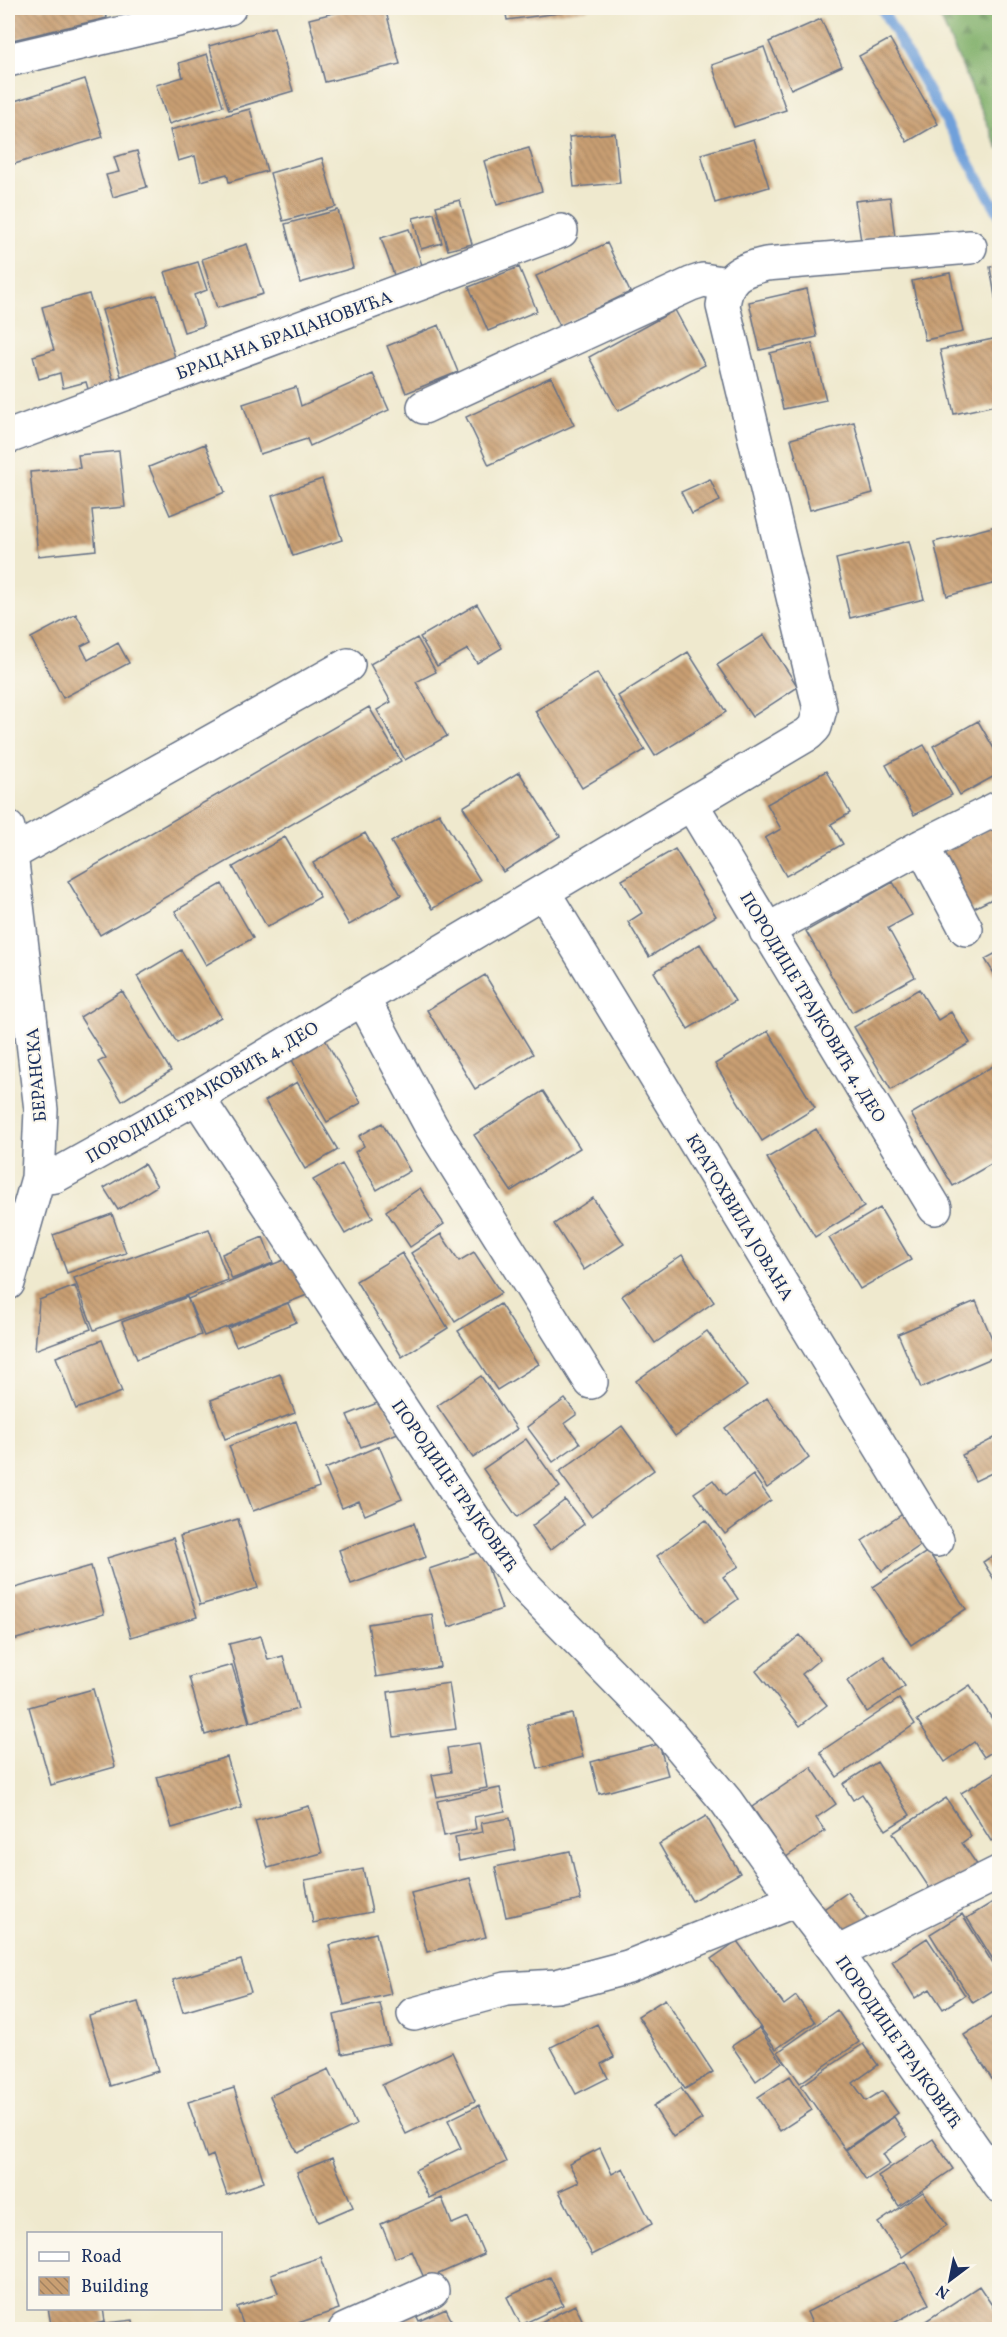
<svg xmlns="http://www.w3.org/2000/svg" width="1007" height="2337" viewBox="0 0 1007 2337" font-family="Vollkorn,serif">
  <defs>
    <pattern id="forest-firs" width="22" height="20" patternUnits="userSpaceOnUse" patternTransform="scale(1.5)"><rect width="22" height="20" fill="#7eae68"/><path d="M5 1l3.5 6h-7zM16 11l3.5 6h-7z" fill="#668e59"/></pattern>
    <pattern id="building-back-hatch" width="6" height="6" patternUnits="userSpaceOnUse" patternTransform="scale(1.5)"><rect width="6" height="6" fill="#c99f72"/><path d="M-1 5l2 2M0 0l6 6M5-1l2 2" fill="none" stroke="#a28261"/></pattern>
  </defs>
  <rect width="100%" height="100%" fill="#fbf7ec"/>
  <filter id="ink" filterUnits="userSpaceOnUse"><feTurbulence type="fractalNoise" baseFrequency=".0167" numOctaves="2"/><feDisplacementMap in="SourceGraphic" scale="12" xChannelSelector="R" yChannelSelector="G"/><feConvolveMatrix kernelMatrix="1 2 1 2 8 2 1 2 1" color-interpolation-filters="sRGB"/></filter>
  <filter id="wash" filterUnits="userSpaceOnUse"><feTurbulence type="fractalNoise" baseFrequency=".008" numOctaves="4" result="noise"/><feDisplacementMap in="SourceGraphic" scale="24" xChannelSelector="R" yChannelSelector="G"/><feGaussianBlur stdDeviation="1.35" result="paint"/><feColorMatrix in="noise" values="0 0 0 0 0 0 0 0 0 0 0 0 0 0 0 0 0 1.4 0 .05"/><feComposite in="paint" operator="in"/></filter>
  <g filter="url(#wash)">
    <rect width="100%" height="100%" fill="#efe9ce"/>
    <path fill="url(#forest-firs)" stroke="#4c6e63" stroke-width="1.5" d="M936,8H999V150Z"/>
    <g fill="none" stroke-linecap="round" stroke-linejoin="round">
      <path stroke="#70a0da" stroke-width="10" d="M881,8L1000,216"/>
    </g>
    <g id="blocks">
      <path fill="url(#building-back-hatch)" d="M8,8H105L107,18L8,41Z
        M354,8H385L400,64L325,82L309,19Z
        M505,8H589V9L507,20Z
        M821,19L842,66L791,89L769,42Z
        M274,27L293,91L229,110L209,46Z
        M890,39L938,124L907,142L859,56Z
        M764,47L786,110L734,127L712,65Z
        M207,54L223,106L169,124L156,85L183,77L179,63Z
        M85,79L103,137L8,166V103Z
        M250,109L267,171L229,182L227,174L201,181L195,156L178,161L170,130Z
        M615,133L620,183L574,187L569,137Z
        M754,139L769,187L715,203L701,154Z
        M529,148L542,191L497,205L484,161Z
        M137,151L147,187L113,197L106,175L119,172L114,157Z
        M322,158L336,207L283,221L270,173Z
        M890,197L895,237L861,241L855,201Z
        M460,200L472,244L448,250L436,206Z
        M338,210L353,268L300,283L285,224Z
        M434,213L442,243L421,249L413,218Z
        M409,229L422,265L394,275L381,238Z
        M607,243L630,292L560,326L536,276Z
        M247,244L263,294L217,308L202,259Z
        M198,262L207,290L194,295L204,326L184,332L165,272Z
        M1000,265V314H998L990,267Z
        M519,267L537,311L488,331L469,287Z
        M950,273L963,332L925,340L912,281Z
        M807,289L817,337L760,350L749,302Z
        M89,294L115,386L89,392L86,382L63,388L60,373L39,379L33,356L54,350L42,307Z
        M157,295L176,361L121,376L102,310Z
        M675,310L705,365L618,411L589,357Z
        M439,325L458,372L406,393L387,346Z
        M998,338L1000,404L954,414L940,350Z
        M812,343L826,400L783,409L770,353Z
        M373,374L389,410L310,446L307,439L260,454L243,404L296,387L301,406Z
        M551,377L574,425L489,465L466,417Z
        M854,422L873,493L810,510L791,439Z
        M205,444L225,492L170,515L149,467Z
        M119,451L125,507L92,510L96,550L38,556L30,472L80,468L78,455Z
        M322,479L342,540L293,556L272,496Z
        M710,479L720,501L692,514L681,492Z
        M1000,525V582L947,596L934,542Z
        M909,541L924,599L850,618L836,559Z
        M477,604L502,648L477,663L468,649L437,666L420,637Z
        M76,614L91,641L81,646L88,660L118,643L129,663L63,698L31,638Z
        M764,635L798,687L752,717L717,665Z
        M417,638L436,672L416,682L447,736L405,760L377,710L391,702L370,664Z
        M688,652L726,712L655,756L618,696Z
        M597,673L645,750L582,788L535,711Z
        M369,707L401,761L100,935L68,881Z
        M978,721L1000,759V773L960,795L933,746Z
        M924,745L952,795L914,815L886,765Z
        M826,771L850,813L831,824L843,844L786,876L765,838L781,829L767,804Z
        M519,772L560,836L503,872L463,807Z
        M439,813L480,880L432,909L391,842Z
        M994,825L1000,836V895L968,911L938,854Z
        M365,833L401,895L349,925L313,863Z
        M285,837L320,897L267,927L233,867Z
        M675,849L716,916L649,957L628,922L642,913L622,880Z
        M893,882L912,915L888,928L915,977L852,1012L806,931Z
        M222,884L253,938L206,965L175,911Z
        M700,944L735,1001L688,1029L654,972Z
        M181,950L221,1017L177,1043L137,976Z
        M1000,951V983L985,959Z
        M485,975L533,1054L475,1089L427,1010Z
        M919,989L938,1020L951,1012L970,1043L891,1090L854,1027Z
        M122,991L171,1071L122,1101L98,1062L106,1058L80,1017Z
        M768,1031L815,1108L762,1141L715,1064Z
        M322,1034L361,1103L327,1122L288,1053Z
        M998,1063L1000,1159L953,1186L911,1114Z
        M297,1082L338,1150L305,1169L265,1101Z
        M543,1091L580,1148L511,1191L474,1135Z
        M382,1123L410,1171L377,1190L355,1152L364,1146L359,1136Z
        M816,1129L864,1207L815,1237L767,1158Z
        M144,1164L157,1186L118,1210L104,1188Z
        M342,1164L373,1218L345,1234L313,1180Z
        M420,1188L444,1224L410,1247L386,1211Z
        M593,1198L624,1244L584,1270L554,1224Z
        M880,1208L911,1260L860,1289L829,1238Z
        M112,1214L126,1253L67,1273L53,1235Z
        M209,1229L228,1280L94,1330L74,1278Z
        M441,1234L459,1261L474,1252L501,1293L455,1322L411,1253Z
        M263,1237L273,1263L232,1279L222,1254Z
        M402,1253L448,1328L402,1357L356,1281Z
        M682,1255L714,1302L655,1343L622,1296Z
        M291,1257L307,1295L204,1336L188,1299Z
        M75,1286L91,1329L35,1350L39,1300Z
        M187,1297L201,1335L137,1359L122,1322Z
        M976,1301L999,1355L921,1388L898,1334Z
        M288,1303L296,1322L236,1346L228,1328Z
        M500,1304L539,1364L497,1390L458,1331Z
        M707,1331L747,1386L675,1436L636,1381Z
        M102,1340L122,1392L76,1409L56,1357Z
        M280,1374L295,1413L225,1439L211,1400Z
        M481,1376L517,1429L473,1458L437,1406Z
        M767,1398L809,1458L767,1488L725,1428Z
        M565,1399L577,1414L565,1423L580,1443L553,1462L527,1427Z
        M385,1400L398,1433L361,1447L347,1415Z
        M296,1421L319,1487L253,1511L229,1446Z
        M622,1426L654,1470L591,1516L559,1472Z
        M1000,1435V1469L975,1481L962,1455Z
        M526,1439L560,1487L517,1517L483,1469Z
        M379,1446L402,1499L365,1515L359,1501L342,1508L325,1469Z
        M753,1475L771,1500L725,1534L694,1493L713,1480L725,1496Z
        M565,1500L584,1524L550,1550L532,1526Z
        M907,1511L927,1541L882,1571L862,1541Z
        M238,1519L258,1588L200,1605L180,1536Z
        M706,1520L739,1566L723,1577L738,1599L705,1623L657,1556Z
        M414,1523L426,1557L351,1584L339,1550Z
        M173,1538L197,1617L131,1637L107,1558Z
        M482,1551L502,1609L449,1627L429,1569Z
        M928,1551L966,1609L911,1645L873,1587Z
        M1000,1551V1589L983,1562Z
        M91,1566L104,1614L13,1640L8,1620V1590Z
        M432,1614L440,1667L376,1677L368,1624Z
        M800,1635L820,1659L802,1674L827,1705L800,1726L756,1671Z
        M261,1636L268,1660L283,1656L298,1709L250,1722L229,1644Z
        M884,1656L905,1686L867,1712L847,1681Z
        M232,1665L249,1722L205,1735L189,1677Z
        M449,1683L456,1729L394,1737L388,1692Z
        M970,1685L1000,1731V1747L984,1757L974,1742L945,1762L917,1720Z
        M93,1689L115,1767L51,1785L29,1707Z
        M899,1699L915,1724L837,1777L820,1752Z
        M572,1714L583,1757L538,1769L527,1725Z
        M479,1743L487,1788L437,1797L432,1775L451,1772L447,1748Z
        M659,1744L668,1775L599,1794L591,1762Z
        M227,1757L242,1808L172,1828L157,1777Z
        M877,1762L910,1815L886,1830L862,1794L853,1800L843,1784Z
        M811,1767L836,1804L816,1818L825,1831L786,1857L752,1807Z
        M1000,1770V1835L991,1841L961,1793Z
        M500,1788L505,1811L474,1817L476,1829L444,1836L437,1801Z
        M946,1798L971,1836L962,1843L978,1866L934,1895L893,1833Z
        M309,1806L322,1853L268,1868L255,1821Z
        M706,1816L740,1873L692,1901L659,1844Z
        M510,1818L516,1850L459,1861L455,1837L483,1832L481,1823Z
        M570,1851L581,1900L506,1917L495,1867Z
        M363,1869L372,1912L313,1923L305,1880Z
        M470,1878L486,1937L427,1952L411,1893Z
        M848,1892L867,1918L840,1938L821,1911Z
        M996,1900L1000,1906V1958L994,1961L967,1918Z
        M962,1914L1000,1975V1986L973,2003L930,1934Z
        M376,1933L391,1994L344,2005L329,1945Z
        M927,1938L965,1995L943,2009L930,1989L915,1998L892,1961Z
        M737,1941L784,2005L796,1996L815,2022L776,2049L711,1959Z
        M241,1960L251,1992L183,2012L173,1980Z
        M665,1999L713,2072L685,2089L638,2016Z
        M138,2002L158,2071L110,2086L89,2016Z
        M380,2004L389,2044L342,2054L334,2015Z
        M837,2010L859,2042L800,2083L778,2052Z
        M1000,2012V2092L964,2035Z
        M597,2024L614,2057L601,2064L608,2078L576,2094L551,2047Z
        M759,2028L782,2062L756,2081L732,2046Z
        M863,2044L878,2065L853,2083L866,2101L882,2091L898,2113L845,2149L801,2086Z
        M452,2052L475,2101L406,2134L382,2085Z
        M329,2069L356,2125L297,2153L270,2096Z
        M790,2076L812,2110L780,2131L758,2097Z
        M234,2088L264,2182L227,2195L213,2155L207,2158L188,2102Z
        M681,2088L702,2119L673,2137L653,2106Z
        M479,2105L506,2162L429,2198L415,2170L461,2148L448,2120Z
        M894,2117L907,2137L883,2154L890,2164L866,2180L846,2150Z
        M933,2139L953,2169L899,2206L878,2176Z
        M600,2148L612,2174L623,2168L652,2224L592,2255L559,2191L579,2182L569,2164Z
        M332,2158L353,2207L318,2222L297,2172Z
        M923,2192L947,2225L902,2257L878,2223Z
        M442,2198L452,2224L468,2217L484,2254L425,2280L412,2251L395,2258L381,2224Z
        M321,2257L339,2309L278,2330H245L237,2307L278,2293L271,2274Z
        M906,2261L929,2304L881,2330H815L807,2312Z
        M550,2277L563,2305L521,2325L507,2297Z
        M979,2286L1000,2317V2330H912Z
        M575,2305L587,2330H525Z
        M48,2308H103L105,2322L89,2325L133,2320L134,2330H86V2325L52,2330Z
        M413,2308L419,2321L446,2309L456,2330H391L386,2320Z"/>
    </g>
  </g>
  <g filter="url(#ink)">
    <use href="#blocks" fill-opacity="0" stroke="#657085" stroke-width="1.5"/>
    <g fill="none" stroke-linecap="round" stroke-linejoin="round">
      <g stroke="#657085" stroke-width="36">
        <path id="minor" d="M8,60L229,8
          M424,407L691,284L703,280L728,284
          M8,437L561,231
          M692,805L935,1208
          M8,828L41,1110L38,1178L8,1283
          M922,846L966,929
          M11,854L348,665
          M544,893L937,1540
          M766,931L922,846L1000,807
          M363,999L431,1126L591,1382
          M197,1097L476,1522L521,1582L670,1734L726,1801L796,1900L837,1953L1000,2186
          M38,1178L55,1176L197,1097L808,734L815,727L820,709L723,306C727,276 738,271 766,264L970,247
          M837,1953L1000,1872
          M414,2014L506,1989L557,1986L628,1967L796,1900
          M345,2330L432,2291"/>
      </g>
      <use href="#minor" stroke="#fff" stroke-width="33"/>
    </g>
  </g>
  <g text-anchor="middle" stroke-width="4.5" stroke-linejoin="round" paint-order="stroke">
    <g font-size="18" fill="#1b2f5e" stroke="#fbf7ec">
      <text transform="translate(284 335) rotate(-20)" y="6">БРАЦАНА БРАЦАНОВИЋА</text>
      <text transform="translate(813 1007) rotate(59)" y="6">ПОРОДИЦЕ ТРАЈКОВИЋ 4. ДЕО</text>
      <text transform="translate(36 1075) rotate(-95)" y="6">БЕРАНСКА</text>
      <text transform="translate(202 1092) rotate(-30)" y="6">ПОРОДИЦЕ ТРАЈКОВИЋ 4. ДЕО</text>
      <text transform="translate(740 1217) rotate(59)" y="6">КРАТОХВИЛА ЈОВАНА</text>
      <text transform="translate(455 1486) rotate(55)" y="6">ПОРОДИЦЕ ТРАЈКОВИЋ</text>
      <text transform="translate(899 2042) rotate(55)" y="6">ПОРОДИЦЕ ТРАЈКОВИЋ</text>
    </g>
  </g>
  <rect width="1007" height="2337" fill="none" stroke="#fbf7ec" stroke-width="30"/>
  <rect x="27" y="2232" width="195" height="78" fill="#fbf7ec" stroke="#a1a7b3" stroke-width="1.5"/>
  <rect x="39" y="2252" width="30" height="9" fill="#ffffff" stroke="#a1a7b3" stroke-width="1.5"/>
  <text x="81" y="2262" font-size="18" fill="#1b2f5e">Road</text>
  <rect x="39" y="2277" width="30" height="18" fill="url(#building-back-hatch)" stroke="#a1a7b3" stroke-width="1.5"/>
  <text x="81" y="2292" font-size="18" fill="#1b2f5e">Building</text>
  <g transform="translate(950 2280) rotate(212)" stroke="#fbf7ec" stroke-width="4.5" paint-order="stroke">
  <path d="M0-4.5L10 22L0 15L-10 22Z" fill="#1b2f5e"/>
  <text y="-9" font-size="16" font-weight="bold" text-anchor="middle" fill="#1b2f5e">N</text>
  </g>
</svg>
